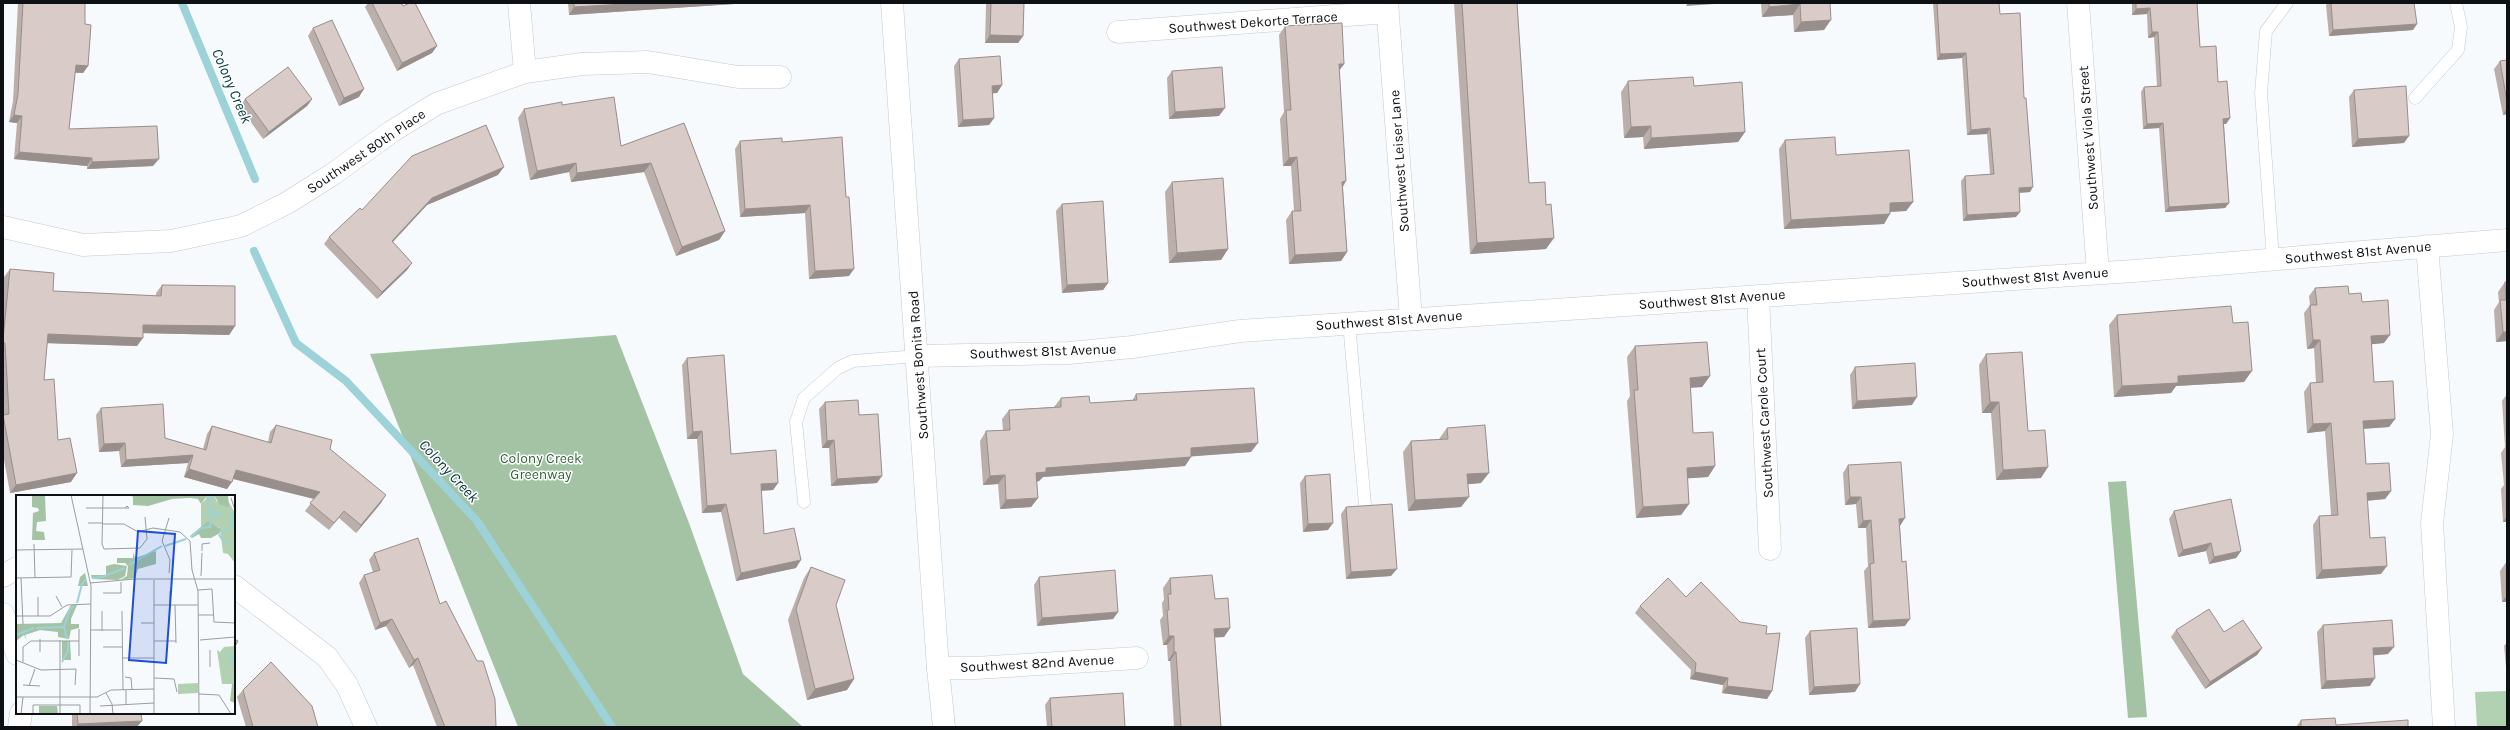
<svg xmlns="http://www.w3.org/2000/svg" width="2510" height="730" viewBox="0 0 2510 730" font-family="Karla,sans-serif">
  <rect width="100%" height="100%" fill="#f6fafd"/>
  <path fill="#b2d0b2" d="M2507,691V727H2477L2475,692Z"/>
  <path fill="#a3c3a4" d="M616,335L689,523L743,674L803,727H518L370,354Z
    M2126,481L2147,717L2128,718L2108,482Z"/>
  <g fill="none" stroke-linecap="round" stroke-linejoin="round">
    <path stroke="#9cd2d8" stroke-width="8" d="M182,3L255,179
      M254,251L296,343L346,381L477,521L612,727"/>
    <g stroke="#bfcad2" stroke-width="13">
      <path id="service" d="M2415,98L2458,50L2461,27L2456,3
        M2273,259L2261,93L2266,31L2287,3
        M1349,323L1365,505
        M804,502L796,422L804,398L838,368L853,361L918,356"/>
    </g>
    <g stroke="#bfcad2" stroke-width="23">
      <path id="minor" d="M519,3L525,72
        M1387,3L1411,319
        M2078,3L2098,273
        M1118,32L1388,12
        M3,227L83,245L171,241L241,226L287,203L333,174L391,132L436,104L525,72L582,64L648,62L738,77H780
        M2427,246L2442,434L2432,523L2444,727
        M1758,296L1770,549
        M918,356L1069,353L1132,347L1240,331L2134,271L2507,240
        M3,576L17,568
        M234,586L327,657L347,685L366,727
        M3,614L17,654
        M938,668H976L1137,658
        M19,727L21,713"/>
    </g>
    <g stroke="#bfcad2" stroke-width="23">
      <path id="secondary" d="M892,3L938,668L944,727"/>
    </g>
    <use href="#service" stroke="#fff" stroke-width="12"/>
    <use href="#minor" stroke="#fff" stroke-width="22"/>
    <use href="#secondary" stroke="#fff" stroke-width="22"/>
  </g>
  <path fill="#bbafab" d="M18,3H85V24L88,66L83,73H75L69,129L153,166L87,169V166L14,159L17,123L9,122L13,101Z
    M368,3H401L403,6L437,46L432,53L397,71L365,7Z
    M568,3H735L734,4L569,15Z
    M987,3H1024L1023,36L1018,43H985L986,5Z
    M1454,3H1517L1529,183L1546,249L1470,254Z
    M1761,3H1830L1824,30L1794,32L1793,15L1762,17Z
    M1933,3H1999L2000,14L2024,98L2030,192L2019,193L2016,217L1963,221L1961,181L1965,176L1990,174L1987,134L1967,135L1962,58L1937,60Z
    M2132,3H2197L2200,47L2218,82L2230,118L2226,124H2224L2229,203L2225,208L2165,212L2159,128L2143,129L2141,92L2144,87L2157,86L2154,37L2148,38L2147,14L2132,15Z
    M2328,3H2414L2413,30L2329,36L2326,5Z
    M1285,26L1344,64L1339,71L1346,181L1343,187L1347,252L1341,261L1289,264L1286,220L1292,211H1294L1291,166H1283L1280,119L1284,112L1279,35Z
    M313,28L359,97L339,106L308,36Z
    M959,59L1002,85L997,93H992L994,118L989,125L958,127L954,66Z
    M2507,60V114L2503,115L2494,69L2500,61Z
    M1172,71L1219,116L1169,119L1167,78Z
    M1628,81L1694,86L1745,132L1738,142L1644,149L1643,137L1624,138L1621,92Z
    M2354,90L2404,143L2352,147L2349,97Z
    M245,99H312L307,106L263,139L240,107Z
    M562,105L621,146L684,123L725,231L719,240L676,256L644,172L571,182L569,172L530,180L518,118L524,109Z
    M1785,140L1836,155L1913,202L1906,211L1890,212L1884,224L1784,229L1779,149Z
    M740,141L782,142L846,197L849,276L809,279L805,213L740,217L735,149Z
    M498,175L427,205L393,242L412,263L407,270L377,299L324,244L329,237L362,210Z
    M1172,182L1228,249L1221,260L1169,263L1165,192Z
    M1062,204L1108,283L1103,290L1062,293L1056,211Z
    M10,269L53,291L156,296V293L162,285L235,326L229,335L143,333L137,346L47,343L44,380L58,440L71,482L10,493L3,454V290L4,277Z
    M2505,282H2507V341L2496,342L2494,310L2499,302L2498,292Z
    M2315,288L2349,294L2362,302L2384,343L2371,344L2374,382L2395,419L2389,427L2364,429L2366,464L2391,491L2385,499L2367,501L2370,538L2381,574L2316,579L2313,525L2319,516L2331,515L2325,431L2307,433L2304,392L2310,383H2316L2314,348L2307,349L2304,313L2310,305L2309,296Z
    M2117,315L2233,323L2244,382L2176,386L2171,393L2114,397L2109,325Z
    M1635,346L1710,376L1702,387L1690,388L1693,433L1715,466L1708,477L1687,478L1689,504L1681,515L1636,518L1627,401L1630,396L1627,357Z
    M1986,354L2028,431L2041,478L1996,480L1991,413H1982L1979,365Z
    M687,358L731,454L778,483L773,490L761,491L764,534L796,568L736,581L721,512L702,513L697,439H687L682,365Z
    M1855,367L1912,405L1852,409L1850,375Z
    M1136,394L1251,452L1191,456L1185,466L1043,477L1039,481L1037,482L1038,498L1031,507L1000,509L998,484L983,485L980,441L986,431L1003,430L1002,419L1009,410L1054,407L1061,398L1090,403L1132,401Z
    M2507,394V522H2503L2501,489L2504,485L2501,453L2505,447L2502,401Z
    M825,402L859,415L877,483L831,486L829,448H822L819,409Z
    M101,408L165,438L203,449L207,434L212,426L268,442L270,432L276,425L330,449L381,503L356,533L339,518L329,530L305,511L314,499L233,479L227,489L184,477L188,463L121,467L119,451L99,452L96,415Z
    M1447,428L1481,483L1468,484L1461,507L1408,511L1403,452L1411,441L1439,439Z
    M1848,465L1900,526L1905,626L1868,628L1864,571L1868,566L1866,528H1858L1856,504L1845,505L1843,473Z
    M1305,476L1328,530L1303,532L1300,483Z
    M1346,507L1391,576L1346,579L1341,514Z
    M2174,511L2241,551L2236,558L2209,564L2206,551L2178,557L2169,519Z
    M374,553L440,604L496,727H437L413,665L409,668L386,626L375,630L359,583L364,575L373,572L369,560Z
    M2507,561V602H2502L2500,571Z
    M811,567L836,605L854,679L847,690L807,700L788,620L804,578Z
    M1039,577L1118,612L1113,619L1037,626L1034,585Z
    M1170,578L1215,599L1230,628L1224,637H1215L1221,727H1174L1170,661H1168L1167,645H1163L1160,620L1163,616L1162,603L1164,600L1163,588Z
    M1686,597L1766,634L1772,691L1767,699L1722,693L1723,685L1690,679L1691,670L1635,613L1640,606Z
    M2323,625L2388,654L2374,655L2370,686L2321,689L2317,632Z
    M2176,630L2224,632L2262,648L2257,655L2205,689L2171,637Z
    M1810,631L1855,692L1809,695L1805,638Z
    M2507,642V677L2504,646Z
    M243,690L318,727H246L237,697Z
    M1050,698L1125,727H1047L1045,705Z
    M72,713H141L137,727H72Z
    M2301,720L2336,725L2408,727H2296Z"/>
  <path fill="#988e8b" d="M641,3H735L734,4L569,15L574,7Z
    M1688,3H1728L1686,6Z
    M1800,4L1793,15L1762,17L1769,7Z
    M2150,8L2147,14L2132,15L2136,9Z
    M1831,20L1824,30L1794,32L1801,22Z
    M2417,24L2413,30L2329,36L2333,30Z
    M2152,32H2158L2154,37L2148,38Z
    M990,35L1023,36L1018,43H985Z
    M437,46L432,53L397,71L402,63Z
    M1966,53L1962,58L1937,60L1940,54Z
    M1339,64H1344L1338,72Z
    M76,65L88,66L83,73L70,72Z
    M1002,85L997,93L986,94L992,86Z
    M364,89L359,97L339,106L344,98Z
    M312,99L307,106L263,139L269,132Z
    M1225,108L1219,116L1169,119L1175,112Z
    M2507,108V114L2503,115Z
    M14,115L22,116L17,123L9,122Z
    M994,118L989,125L958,127L963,120Z
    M2230,118L2226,124H2219L2223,119Z
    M2163,123L2159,128L2143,129L2147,124Z
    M1651,126L1643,137L1624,138L1631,127Z
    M1990,128L1987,134L1967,135L1971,130Z
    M1745,132L1738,142L1644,149L1651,138Z
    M2409,136L2404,143L2352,147L2358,139Z
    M19,152L92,158L87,166L14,159Z
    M1297,157L1291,166H1283L1289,158Z
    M159,159L153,166L87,169L92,162Z
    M576,163L569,172L530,180L537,171Z
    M651,163L644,172L571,182L577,173Z
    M504,167L498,175L427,205L386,249L392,241L432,198Z
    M1346,181L1340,190L1342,182Z
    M2033,187L2030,192L2015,193L2019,188Z
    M1913,202L1906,211L1883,212L1890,203Z
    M2229,203L2225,208L2165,212L2169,207Z
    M810,205L805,213L740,217L745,209Z
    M2020,212L2016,217L1963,221L1967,215Z
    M1890,214L1884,224L1784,229L1791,220Z
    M725,231L719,240L676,256L682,247Z
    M1554,238L1546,249L1470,254L1477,243Z
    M1228,249L1221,260L1169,263L1177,253Z
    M1347,252L1341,261L1289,264L1295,255Z
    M412,263L407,270L377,299L382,292Z
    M854,269L849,276L809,279L815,271Z
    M1108,283L1103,290L1062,293L1067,285Z
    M143,325L235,326L229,335L137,333Z
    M2503,332H2507V341L2496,342Z
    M48,334L143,338L137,346L42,343Z
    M2390,335L2384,343L2365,345L2371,336Z
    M2313,340H2320L2314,348L2307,349Z
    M2252,371L2244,382L2176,386L2171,393L2114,397L2122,386L2178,376Z
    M1710,376L1702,387L1682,388L1690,378Z
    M1917,397L1912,405L1852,409L1857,401Z
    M1990,402H1999L1991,413H1982Z
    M2395,419L2389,427L2357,429L2363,421Z
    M2331,423L2325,431L2307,433L2313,424Z
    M702,431L697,439H687L693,432Z
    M834,440L829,448H822L827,441Z
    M125,443L119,451L99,452L104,444Z
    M1258,443L1251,452L1184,457L1191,448Z
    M193,455L188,463L121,467L126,460Z
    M1191,457L1185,466L1043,477L1039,481L1030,482L1036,473L1046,468Z
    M1715,466L1708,477L1679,479L1687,468Z
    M2048,467L2041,478L1996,480L2003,470Z
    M189,469L232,482L227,489L184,477Z
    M236,470L320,492L315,499L230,478Z
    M77,473L71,482L10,493L16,485Z
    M1489,473L1481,483L1460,485L1467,474Z
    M1005,475L998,484L983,485L990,476Z
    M882,476L877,483L831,486L837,479Z
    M778,483L773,490L755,491L761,484Z
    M2391,491L2385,499L2361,501L2367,493Z
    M386,495L381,503L356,533L361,525Z
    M1469,497L1461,507L1408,511L1415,500Z
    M1850,497H1861L1856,504L1845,505Z
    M1038,498L1031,507L1000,509L1006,500Z
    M726,504L721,512L702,513L707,506Z
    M1689,504L1681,515L1636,518L1643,507Z
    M2507,516V522H2503Z
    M1905,518L1900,526L1899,519Z
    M1871,520L1866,528H1858L1863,521Z
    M1333,523L1328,530L1303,532L1308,524Z
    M2211,543L2206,551L2178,557L2183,550Z
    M2241,551L2236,558L2209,564L2214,557Z
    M801,560L796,568L736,581L741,573Z
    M2387,566L2381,574L2316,579L2322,570Z
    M1397,569L1391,576L1346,579L1351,572Z
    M2507,595V602H2502Z
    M1118,612L1113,619L1037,626L1042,618Z
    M392,619L386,626L375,630L380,623Z
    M1910,619L1905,626L1868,628L1873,621Z
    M1230,628L1224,637L1208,638L1214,629Z
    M1169,636H1174L1167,645H1163Z
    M2394,647L2388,654L2368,656L2373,648Z
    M2262,648L2257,655L2205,689L2210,682Z
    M1174,652H1176L1170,661H1168Z
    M418,658L413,665L409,668L414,660Z
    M1695,672L1728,678L1723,685L1690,679Z
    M2375,678L2370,686L2321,689L2326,681Z
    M854,679L847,690L807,700L815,689Z
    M1860,684L1855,692L1809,695L1814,687Z
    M1727,686L1772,691L1767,699L1722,693Z
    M142,721L137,727H76L78,724Z"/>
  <path fill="#d9cbc7" stroke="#988e8b" d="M23,3H85V24L91,25L88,66L76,65L69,129L157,126L159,159L92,162V158L19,152L22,116L14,115L18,94Z
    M372,3H401L403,6L410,3H415L437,46L402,63Z
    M574,3H641L574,7Z
    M991,3H1024L1023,36L990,35Z
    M1462,3H1517L1529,183L1545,182L1546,205L1551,204L1554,238L1477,243Z
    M1769,3H1830L1831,20L1801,22L1800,4L1769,7Z
    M1937,3H1999L2000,14L2020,13L2024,98H2026L2033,187L2019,188L2020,212L1967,215L1965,176L1994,174L1990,128L1971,130L1966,53L1940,54Z
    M2136,3H2197L2200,47L2216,46L2218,82L2227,81L2230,118L2223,119L2229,203L2169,207L2163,123L2147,124L2144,87L2161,86L2158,32H2152L2150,8L2136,9Z
    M2331,3H2414L2417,24L2333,30Z
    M332,20L364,89L344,98L313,28Z
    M1342,23L1344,64H1339L1346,181L1342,182L1347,252L1295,255L1292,211H1301L1297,157L1289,158L1286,110H1291L1285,26Z
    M1000,56L1002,85L992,86L994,118L963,120L959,59Z
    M2507,60V102L2500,61Z
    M288,67L312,99L269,132L245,99Z
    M1222,67L1225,108L1175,112L1172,71Z
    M1693,77L1694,86L1742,82L1745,132L1651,138V126L1631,127L1628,81Z
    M2406,86L2409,136L2358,139L2354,90Z
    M614,97L621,146L684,123L725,231L682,247L651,163L577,173L576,163L537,171L524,109L562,102V105Z
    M486,125L504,167L432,198L392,241L412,263L382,292L329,237L360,208L362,210L412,156Z
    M842,137L846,197H849L854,269L815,271L810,205L745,209L740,141L782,138V142Z
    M1835,137L1836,155L1909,150L1913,202L1890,203V214L1791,220L1785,140Z
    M1223,178L1228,249L1177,253L1172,182Z
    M1103,201L1108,283L1067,285L1062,204Z
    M10,269L54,273L53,291L161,296L162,285L235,286V326L143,325V338L48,334L44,380L54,379L58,440L70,438L77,473L16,485L3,415L9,414L5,343H3V339Z
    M2505,282H2507V332H2503L2500,300H2506Z
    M2348,286L2349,294L2361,293L2362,302L2388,300L2390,335L2371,336L2374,382L2393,381L2395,419L2363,421L2366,464L2389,463L2391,491L2367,493L2370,538L2385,537L2387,566L2322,570L2319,516L2338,515L2331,423L2313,424L2310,383L2323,382L2320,340H2313L2310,305H2317L2315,288Z
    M2231,306L2233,323L2248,322L2252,371L2178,376V383L2122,386L2117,315Z
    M1707,342L1710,376L1690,378L1693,433L1713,432L1715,466L1687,468L1689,504L1643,507L1634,390H1638L1635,346Z
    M2022,352L2028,431L2045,430L2048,467L2003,470L1999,402H1990L1986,354Z
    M724,355L731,454L776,450L778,483L761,484L764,534L794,528L801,560L741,573L726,504L707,506L702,431L693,432L687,358Z
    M1915,363L1917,397L1857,401L1855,367Z
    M1254,388L1258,443L1191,448V457L1046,468V472L1036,473L1038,498L1006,500L1005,475L990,476L986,431L1010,430L1009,410L1061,407V398L1089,396L1090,403L1137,400L1136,394Z
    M858,400L859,415L878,414L882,476L837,479L834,440L827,441L825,402Z
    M163,404L165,438L206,450L212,426L271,443L276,425L332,440L330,449L386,495L361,525L344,511L334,523L310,503L320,492L236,470L232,482L189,469L193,455L126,460L125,443L104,444L101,408Z
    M1485,425L1489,473L1467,474L1469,497L1415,500L1411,441L1448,439L1447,428Z
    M1901,462L1905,518L1899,519L1902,562L1906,561L1910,619L1873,621L1870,564L1874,563L1871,520L1863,521L1861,497H1850L1848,465Z
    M1330,474L1333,523L1308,524L1305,476Z
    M2231,499L2241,551L2214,557L2211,543L2183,550L2174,511Z
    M1392,504L1397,569L1351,572L1346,507Z
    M418,538L440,604L446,601L477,661H483L495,699L496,727H445L418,658L414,660L392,619L380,623L364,575L380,570L374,553Z
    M811,567L845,580L836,605L854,679L815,689L796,609Z
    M1115,570L1118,612L1042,618L1039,577Z
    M1212,575L1215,599L1228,598L1230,628L1214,629L1221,727H1181L1176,652H1174V636H1169L1167,610H1169L1168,594H1171L1170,578Z
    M1668,578L1686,597L1701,582L1740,622L1767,626L1766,634L1780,633L1772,691L1727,686L1728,678L1695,672L1696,663L1640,606Z
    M2209,609L2224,632L2243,620L2262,648L2210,682L2176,630Z
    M2392,620L2394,647L2373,648L2375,678L2326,681L2323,625Z
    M1857,628L1860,684L1814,687L1810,631Z
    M234,639L238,641L234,648Z
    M271,662L312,706L318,727H253L243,690Z
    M1123,693L1125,727H1052L1050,698Z
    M77,713H141L142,721L78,724Z
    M2335,718L2336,725L2408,720V727H2301V720Z"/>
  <g text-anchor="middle" stroke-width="3" stroke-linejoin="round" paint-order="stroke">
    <g font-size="14" fill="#0e1114" stroke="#fff">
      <text transform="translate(1253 22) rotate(-4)" y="5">Southwest Dekorte Terrace</text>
      <text transform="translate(2088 138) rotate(-94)" y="5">Southwest Viola Street</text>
      <text transform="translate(366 151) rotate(-34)" y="5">Southwest 80th Place</text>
      <text transform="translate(1399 161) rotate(-94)" y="5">Southwest Leiser Lane</text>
      <text transform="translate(2358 252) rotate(-5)" y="5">Southwest 81st Avenue</text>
      <text transform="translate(2035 277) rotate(-4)" y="5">Southwest 81st Avenue</text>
      <text transform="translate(1712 299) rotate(-4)" y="5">Southwest 81st Avenue</text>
      <text transform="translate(1389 320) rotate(-4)" y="5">Southwest 81st Avenue</text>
      <text transform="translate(1043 351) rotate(-2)" y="5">Southwest 81st Avenue</text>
      <text transform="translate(918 365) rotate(-94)" y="5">Southwest Bonita Road</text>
      <text transform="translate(1764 423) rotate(-93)" y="5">Southwest Carole Court</text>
      <text transform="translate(1037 663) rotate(-3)" y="5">Southwest 82nd Avenue</text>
    </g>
    <g font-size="14" fill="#356438" stroke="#fff">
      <text x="541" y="463">Colony Creek<tspan x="541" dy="16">Greenway</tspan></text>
    </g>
    <g font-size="15" font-style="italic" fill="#04393e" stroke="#fff">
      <text transform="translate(232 86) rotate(67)" y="5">Colony Creek</text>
      <text transform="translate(449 471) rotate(47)" y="5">Colony Creek</text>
    </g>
  </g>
  <g transform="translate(16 495)">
    <rect width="219" height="219" fill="#f6fafd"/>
    <path d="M189,0H198L201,7L206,0H212L211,4L219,18V68L212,59L207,58L204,33L192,27L185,32V9L190,4ZM219,151V189H206L201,155L204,157L208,152ZM182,188V198L162,199V189Z" fill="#b2d0b2"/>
    <path d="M16,0H29L30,26L21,27L20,36L28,37L29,45H16L17,18L23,16L22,13L16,12ZM114,0H189L190,2L185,9L182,4L174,3L156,4L132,11L117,10V2ZM198,0H212L213,12L204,10ZM192,26L205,34L204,38L195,43H185L183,39L176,43L174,41ZM140,56V69L122,74L119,83L104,85L111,81L112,71L109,68H101V63H117V57L119,63ZM98,69L111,71L109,81L102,85L76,84L75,80H90V71ZM69,78L72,91H62L64,82ZM55,110H61L55,124V129H63V133L55,135L53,144L42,142V137L24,135L9,140L11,146L8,140L0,146V129L45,128ZM46,146H54L55,165H46ZM216,189H219V208L214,206ZM23,211H41L42,219H23Z" fill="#a3c3a4"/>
    <path d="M201,0L191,7L200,18H216L218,26L215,33L204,40L208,45L219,49L206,46L202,40L214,32L216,21L212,18L197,21L190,8L192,3Z" fill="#9cd2d8"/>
    <path fill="none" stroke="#9cd2d8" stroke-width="2" d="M175,42L185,33L194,32L195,20M149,51L170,44M113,70L146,51M76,83L86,82L109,73M61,108L66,89L70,84M20,133L48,132M0,140L18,133M51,144L48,132L54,114L58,111M213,159L219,172M46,167L52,156V147"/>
    <path fill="none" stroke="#999da0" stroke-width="1" d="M55,0L75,91L74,219M87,0L86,49L88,54L124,53L131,44L129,22M215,3L219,15M70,13H113L111,11L109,13M72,28H87M87,29H108L122,37L137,33L164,37L174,46L176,75L182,96L183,219M18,49L19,83M0,55L67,54M186,56V49L194,48M153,78L154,65L146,46L153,23M185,81L186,58M0,83L55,82L56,55M5,83L7,129M74,88L119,84H219M182,95L196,94L198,127L219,128M154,96V110M87,98H105V87M40,101L46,112M22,102V121M138,110H182M159,110L160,148M86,116V136M106,116L107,195M182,120H197M0,121H34L51,110L75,109M125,128H138M74,135H105M184,145L219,142M138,146H160M87,152H106M194,155V172M24,157V144M63,161V134M106,163H138M0,165L25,175L60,174L59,190M7,167V152L15,146H63M109,182L115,183L116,195M138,183L158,184L161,197M7,190L24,191M13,191L19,174M90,198L96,209L97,219M183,199L203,200L215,219M0,202H81L95,195L138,194M110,210V195M84,211L138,208M5,219L7,202M17,219V210H64V219M44,219V145M138,219V85"/>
    <path fill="#1d4ed8" fill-opacity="0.15" stroke="#1d4ed8" stroke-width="2" d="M122,36L159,39L150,168L113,165Z"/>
    <rect width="219" height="219" fill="none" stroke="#0e1114" stroke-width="2"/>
  </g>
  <rect width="2510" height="730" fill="none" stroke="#0e1114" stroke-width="8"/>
</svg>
